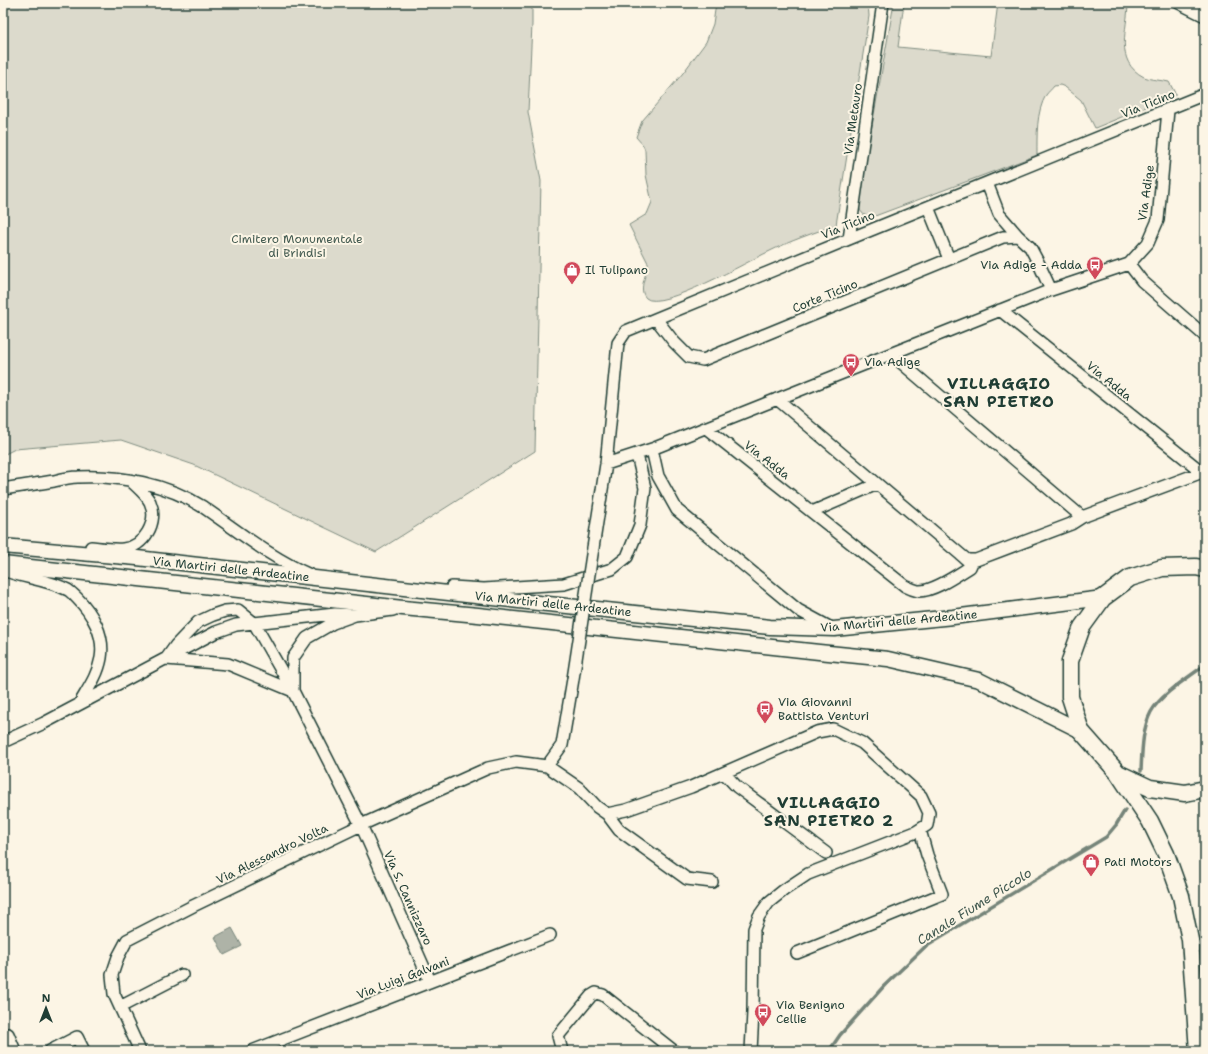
<svg xmlns="http://www.w3.org/2000/svg" width="1208" height="1054" viewBox="0 0 1208 1054" font-family="'Shantell Sans',sans-serif">
  <rect width="100%" height="100%" fill="#fcf5e5"/>
  <filter id="ink" filterUnits="userSpaceOnUse"><feTurbulence type="fractalNoise" baseFrequency=".025" numOctaves="2"/><feDisplacementMap in="SourceGraphic" scale="8" xChannelSelector="R" yChannelSelector="G"/><feConvolveMatrix kernelMatrix="1 2 1 2 8 2 1 2 1" color-interpolation-filters="sRGB"/></filter>
  <g filter="url(#ink)">
    <path fill="#dcdacc" stroke="#7e8c80" d="M3,3H532V24L528,112L541,181L535,451L376,552L194,465L121,440L15,449L3,455Z
      M716,3H868L869,16L836,225C813,233 790,241 768,252C750,260 660,312 646,298C637,289 648,273 648,263L629,225L647,214L652,202L646,175L645,150L643,145L636,137L642,121L683,73L706,42L713,24Z
      M894,3H904L898,47L991,56L998,3H1128C1128,29 1113,61 1144,77C1151,80 1161,80 1169,82L1175,93V95L1095,128L1081,100L1065,87L1060,85L1054,86C1052,89 1048,92 1046,95C1036,112 1037,136 1037,155L875,216C865,217 861,215 858,204Z"/>
    <path fill="#aeb3a7" stroke="#758479" d="M232,928L242,946L224,955L215,937Z"/>
    <g fill="none" stroke-linecap="round" stroke-linejoin="round">
      <path stroke="#758479" stroke-width="3.5" d="M1141,771C1142,752 1142,729 1151,712C1160,695 1189,677 1205,665
        M829,1051L840,1035L884,986L927,945L1106,837L1116,825L1125,810"/>
      <g stroke="#1f3d34" stroke-width="14">
        <path id="minor" d="M1179,3L1205,16
          M987,183L999,214L1018,236L1030,247L1039,264L1051,290
          M928,207L949,259
          M849,239L883,3
          M1129,264L1142,281L1205,336
          M1000,310L1202,472
          M656,319L674,342L689,357L703,360L1003,237L1018,236
          M891,354L1082,517
          M777,399L967,560H976L1071,524L1082,517L1205,471
          M706,428L905,586C909,588 914,590 918,591C933,592 957,575 970,567L973,560
          M652,449L658,476L677,510L798,610L833,629
          M606,464L652,449L1051,290L1129,264L1148,243L1158,220L1168,110
          M3,489C20,486 37,484 54,481C62,479 70,477 78,477C120,475 167,484 203,507C238,531 271,558 310,575
          M812,512L877,484
          M91,547C101,548 113,550 123,549C144,547 159,522 150,502C146,494 138,488 131,481
          M593,548L606,464L618,343L626,331L849,239L1205,94
          M3,570C24,578 47,579 68,590C71,592 74,595 77,598C92,613 105,635 101,658C98,675 88,689 80,703
          M452,587L484,589L564,584L612,569L627,557L640,525L645,488L637,455
          M166,659L176,645L198,622L213,615L225,611L238,610L254,623L293,691L361,825L430,981
          M166,659L228,664L293,691
          M293,690V658L307,638L333,623L355,615L393,610
          M3,742L44,723L216,632L236,625L335,614L355,615
          M547,766L562,745L573,679
          M724,773L737,787L826,853
          M607,814L626,810L691,787L817,732L833,729L862,743L921,796L929,813L927,825L916,832L808,874L784,890L769,902L759,916L754,929L753,1012L751,1051
          M797,953L942,894L927,855L920,830
          M120,1007L182,975
          M8,1034L15,1051
          M50,1051L77,1037L84,1051
          M140,1051L114,994L112,975L118,957L127,940L193,906L361,825L488,768L516,762L547,766L579,788L597,807L607,814L619,830L687,879L712,882
          M252,1051L550,935
          M562,1051L558,1036L591,996L596,993L603,995L674,1051"/>
      </g>
      <g stroke="#1f3d34" stroke-width="17">
        <path id="tertiary" d="M3,546L137,558L519,601L770,627L834,629L953,617L1103,598
          M3,564L403,608L478,615L819,652L888,659L979,680L1081,731"/>
      </g>
      <g stroke="#1f3d34" stroke-width="19">
        <path id="secondary" d="M1118,773L1150,788L1185,793L1205,789
          M1198,1051L1190,940L1181,896L1166,854L1150,821L1118,773L1081,731L1070,697V661L1082,627L1103,598L1130,578L1162,568L1196,567L1205,569"/>
      </g>
      <use href="#minor" stroke="#fcf5e5" stroke-width="11"/>
      <use href="#tertiary" stroke="#fcf5e5" stroke-width="14"/>
      <use href="#secondary" stroke="#fcf5e5" stroke-width="16"/>
      <g stroke="#1f3d34" stroke-width="14" stroke-linecap="butt">
        <path id="minor-bridge" d="M573,679L593,548"/>
      </g>
      <use href="#minor-bridge" stroke="#fcf5e5" stroke-width="11"/>
    </g>
  </g>
  <defs>
    <g id="bus-pin" transform="scale(0.9)"><path d="M0 17L-7.5 6A9.5 9.5 0 1 1 7.5 6Z" fill="#d1495b" stroke="#fcf5e5"/><path d="M-5-6H5V4H4V6H2V4H-2V6H-4V4H-5ZM-3.5-4V0h7V-4ZM-3.5 1.2v1.5H-2V1.2ZM2 1.2v1.5H3.5V1.2Z" fill="#fff"/></g>
    <g id="shop-pin" transform="scale(0.9)"><path d="M0 17L-7.5 6A9.5 9.5 0 1 1 7.5 6Z" fill="#d1495b" stroke="#fcf5e5"/><path d="M-5-2.5h2.3a2.7 3.5 0 0 1 5.4 0H5L5.5 6h-11ZM-1.5-2.5h3a1.5 2.3 0 0 0-3 0Z" fill="#fff"/></g>
  </defs>
  <g fill-rule="evenodd">
    <use href="#bus-pin" x="1095" y="265"/>
    <use href="#shop-pin" x="572" y="270"/>
    <use href="#bus-pin" x="851" y="362"/>
    <use href="#bus-pin" x="765" y="709"/>
    <use href="#shop-pin" x="1091" y="862"/>
    <use href="#bus-pin" x="763" y="1012"/>
  </g>
  <g text-anchor="middle" stroke-width="4" stroke-linejoin="round" paint-order="stroke">
    <g font-size="12" fill="#1f3d34" stroke="#fcf5e5">
      <text transform="translate(1148 104) rotate(-22)" y="4">Via Ticino</text>
      <text transform="translate(853 119) rotate(-82)" y="4">Via Metauro</text>
      <text transform="translate(1146 193) rotate(-82)" y="4">Via Adige</text>
      <text transform="translate(848 225) rotate(-22)" y="4">Via Ticino</text>
      <text transform="translate(825 296) rotate(-22)" y="4">Corte Ticino</text>
      <text transform="translate(1109 381) rotate(39)" y="4">Via Adda</text>
      <text transform="translate(767 460) rotate(38)" y="4">Via Adda</text>
      <text transform="translate(231 569) rotate(6)" y="4">Via Martiri delle Ardeatine</text>
      <text transform="translate(553 604) rotate(6)" y="4">Via Martiri delle Ardeatine</text>
      <text transform="translate(899 621) rotate(-5)" y="4">Via Martiri delle Ardeatine</text>
      <text transform="translate(272 854) rotate(-26)" y="4">Via Alessandro Volta</text>
      <text transform="translate(408 898) rotate(66)" y="4">Via S. Cannizzaro</text>
      <text transform="translate(403 978) rotate(-21)" y="4">Via Luigi Galvani</text>
    </g>
    <g font-size="12" fill="#455c52" stroke="#fcf5e5">
      <text x="297" y="243">Cimitero Monumentale<tspan x="297" dy="14">di Brindisi</tspan></text>
    </g>
    <g font-size="12" fill="#1f3d34" stroke="#fcf5e5" text-anchor="start">
      <text x="1082" y="269" text-anchor="end">Via Adige - Adda</text>
      <text x="585" y="274">Il Tulipano</text>
      <text x="864" y="366">Via Adige</text>
      <text x="778" y="706">Via Giovanni<tspan x="778" dy="14">Battista Venturi</tspan></text>
      <text x="1104" y="866">Pati Motors</text>
      <text x="776" y="1009">Via Benigno<tspan x="776" dy="14">Cellie</tspan></text>
    </g>
    <g font-size="13" font-style="italic" fill="#435a51" stroke="#fcf5e5">
      <text transform="translate(974 906) rotate(-32)" y="5">Canale Fiume Piccolo</text>
    </g>
    <g font-size="16" font-weight="bold" letter-spacing="1" fill="#1f3d34" stroke="#fcf5e5">
      <text x="999" y="389">VILLAGGIO<tspan x="999" dy="18">SAN PIETRO</tspan></text>
      <text x="829" y="808">VILLAGGIO<tspan x="829" dy="18">SAN PIETRO 2</tspan></text>
    </g>
  </g>
  <rect width="1208" height="1054" fill="none" stroke="#fcf5e5" stroke-width="16"/>
  <rect x="8" y="8" width="1192" height="1038" fill="none" stroke="#1f3d34" stroke-width="1.5" filter="url(#ink)"/>
  <g transform="translate(46 1008)" stroke="#fcf5e5" stroke-width="3" paint-order="stroke">
  <path d="M0-3L7 15L0 10L-7 15Z" fill="#1f3d34"/>
  <text y="-6" font-size="11" font-weight="bold" text-anchor="middle" fill="#1f3d34">N</text>
  </g>
</svg>
